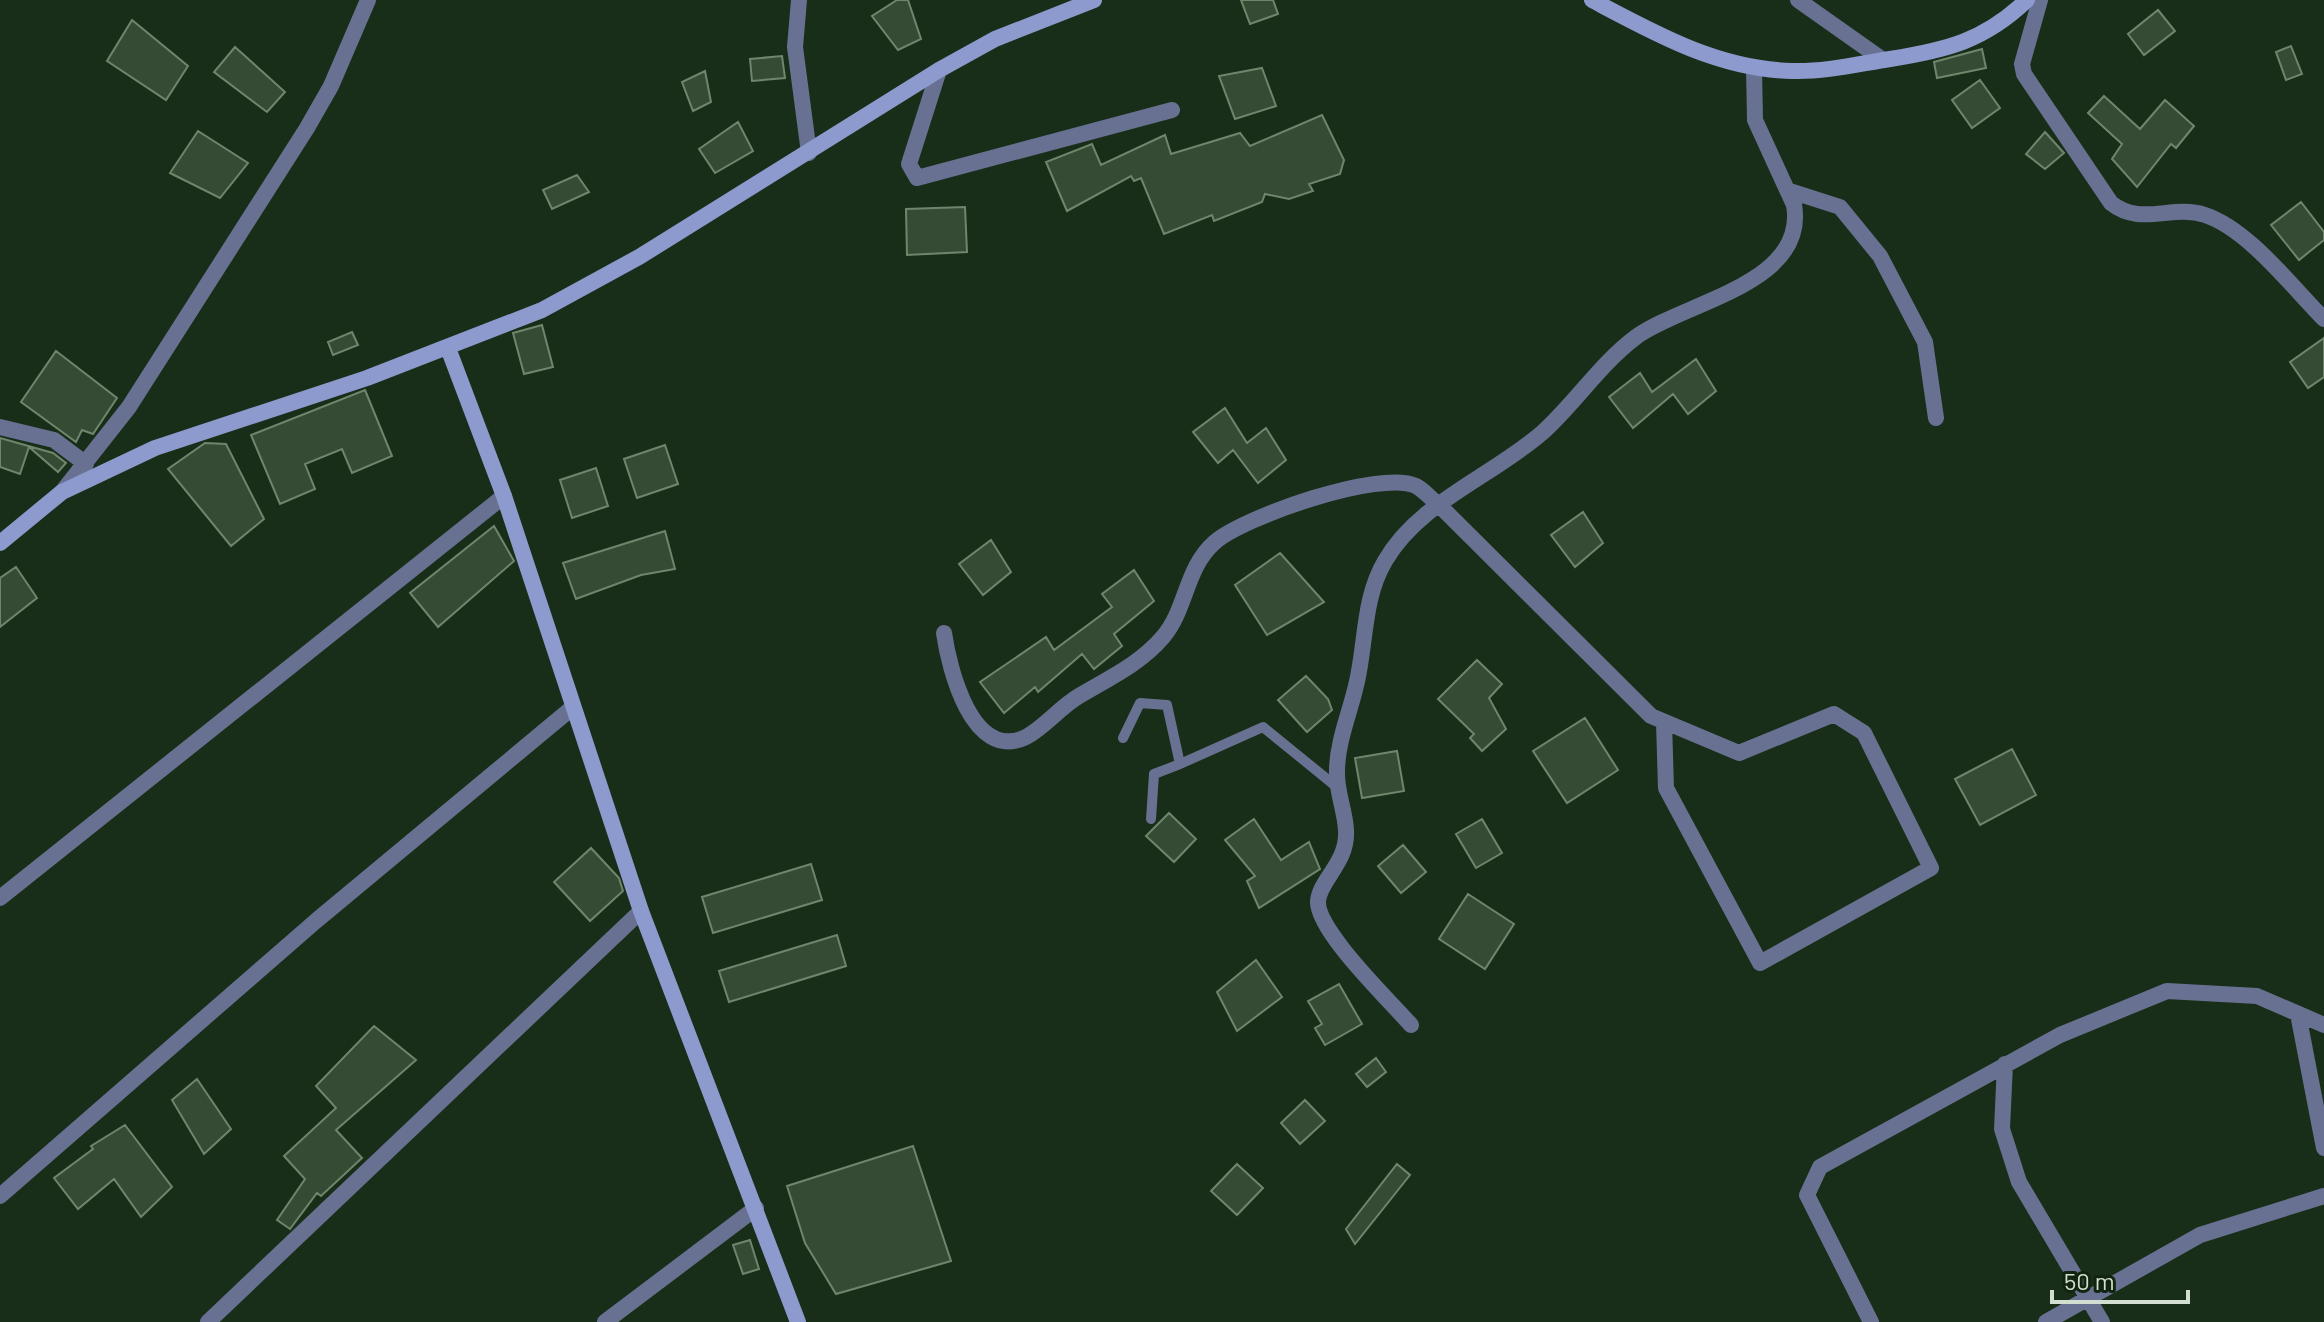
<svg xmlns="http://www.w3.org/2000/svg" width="2324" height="1322" viewBox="0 0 2324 1322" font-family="Barlow,sans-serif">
  <rect width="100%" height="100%" fill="#192e18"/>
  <path fill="#364b34" stroke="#6f866d" stroke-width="2" d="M897,0H908L921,39L898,50L872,16Z
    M1241,0H1273L1278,14L1250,24Z
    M2158,10L2175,31L2144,55L2128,34Z
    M132,20L188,66L166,100L107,61Z
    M2291,46L2302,74L2286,80L2276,52Z
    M235,47L285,92L267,112L214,72Z
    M1982,49L1986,68L1937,78L1934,62Z
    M782,56L785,78L752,81L750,59Z
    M1262,68L1276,106L1235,119L1219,76Z
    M705,71L711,102L693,111L682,82Z
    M1980,80L2000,108L1972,128L1952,100Z
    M2104,96L2140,129L2165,100L2194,126L2176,148L2171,144L2137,187L2112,159L2122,144L2088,113Z
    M1322,115L1344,160L1340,174L1309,184L1313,191L1289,199L1265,194L1262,202L1214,221L1212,215L1164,234L1141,178L1134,181L1131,176L1067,211L1046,162L1092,144L1101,165L1165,135L1171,154L1240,133L1250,146Z
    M738,122L753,151L715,173L699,149Z
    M198,131L248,163L220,198L170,173Z
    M2045,132L2064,153L2045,169L2026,154Z
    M577,175L589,192L552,209L543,190Z
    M2301,202L2324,232V240L2299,260L2271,225Z
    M965,207L967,252L907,255L906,209Z
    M542,325L553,367L524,374L513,333Z
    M352,332L358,345L333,355L328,342Z
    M2324,338V377L2308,388L2290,362Z
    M56,351L117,398L93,434L82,430L76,442L21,402Z
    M1696,359L1716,391L1688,414L1673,394L1633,428L1609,397L1640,373L1652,392Z
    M365,390L392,456L352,473L342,449L305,464L315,489L280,504L251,435Z
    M1225,408L1247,443L1266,428L1286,460L1258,483L1233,450L1218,463L1193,432Z
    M0,438L53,453L66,463L58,472L29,447L20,474L0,467Z
    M205,443L226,444L264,519L231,546L168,469Z
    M665,445L678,484L637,498L624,459Z
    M596,468L608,506L572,518L560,480Z
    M1583,512L1603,543L1575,567L1551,535Z
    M494,526L514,561L438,627L410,593Z
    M665,531L675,569L641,575L576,599L563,563Z
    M991,540L1011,572L983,595L959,564Z
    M1280,553L1324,602L1267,635L1235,585Z
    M16,567L37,598L0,627V578Z
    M1134,570L1154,601L1114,634L1122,646L1094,669L1082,654L1038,692L1035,687L1004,713L980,682L1046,637L1054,650L1112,607L1102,594Z
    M1477,660L1502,684L1489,698L1506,729L1482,751L1470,738L1474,734L1438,699Z
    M1306,676L1328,699L1332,710L1307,732L1278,700Z
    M1585,718L1618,770L1567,803L1533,751Z
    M2012,749L2036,795L1980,825L1955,779Z
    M1397,751L1404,791L1362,798L1355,758Z
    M1169,813L1196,839L1174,862L1146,836Z
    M1254,819L1281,860L1309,842L1320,869L1259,908L1247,881L1255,876L1225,840Z
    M1482,819L1502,853L1476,868L1456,834Z
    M1403,845L1426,872L1401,893L1378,866Z
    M591,848L619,878L623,891L590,921L554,882Z
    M811,864L822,900L713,933L702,897Z
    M1468,894L1514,924L1485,969L1439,939Z
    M837,935L846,966L729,1002L719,971Z
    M1256,960L1282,997L1237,1031L1217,992Z
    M1339,984L1362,1024L1325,1045L1315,1028L1322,1024L1308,1001Z
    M374,1026L416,1060L336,1130L362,1158L321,1196L317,1193L290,1229L277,1220L305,1179L284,1156L336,1108L316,1086Z
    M1376,1058L1386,1072L1367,1087L1356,1074Z
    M197,1079L231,1129L204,1154L172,1100Z
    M1305,1100L1325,1121L1300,1144L1281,1123Z
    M125,1125L172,1187L141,1217L114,1179L78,1209L54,1178L93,1149L91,1146Z
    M913,1146L951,1261L836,1294L805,1243L787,1186Z
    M1237,1164L1263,1188L1237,1215L1211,1191Z
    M1397,1164L1410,1175L1355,1244L1346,1229Z
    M750,1240L759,1269L743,1274L733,1245Z"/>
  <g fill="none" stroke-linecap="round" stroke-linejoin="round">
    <path stroke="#687191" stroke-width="10" d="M1123,738L1140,703L1167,705L1180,764L1263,727L1338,788
      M1151,819L1154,774L1180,764"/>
    <path stroke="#687191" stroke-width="16" d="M799,0L795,47L809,153
      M1798,0L1883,60
      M2040,0L2022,64L2024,74L2111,203C2141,227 2172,204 2205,215C2248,229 2292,287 2324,319
      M939,70L909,164L917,178L1172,110
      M1787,190L1840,207L1880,256L1925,342L1936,418
      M0,427L54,440L86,464
      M62,492L129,407L307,128L331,86L368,0
      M944,633C949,668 972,763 1026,737C1045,727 1060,707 1079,696C1109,678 1140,664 1163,637C1187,609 1185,568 1215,542C1244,517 1380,469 1416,486C1424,490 1432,500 1439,505L1651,716L1739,753L1834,714L1864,733L1931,868L1760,963L1666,788L1664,722
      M0,898L504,496
      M2298,1014L2324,1148
      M1411,1025C1390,1001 1316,930 1318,901C1320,879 1348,863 1346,830C1345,810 1336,791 1337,771C1337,738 1354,704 1359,671C1366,633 1365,595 1385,561C1419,502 1493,476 1543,432C1575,403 1601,363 1636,337C1684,302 1808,284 1794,205L1755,120L1754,68
      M2005,1064L2002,1129L2019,1182L2102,1322
      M0,1196L317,920L572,708
      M208,1322L641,911
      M605,1322L756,1208
      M1871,1322L1807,1195L1820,1167L2060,1035L2167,991L2257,996L2324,1025
      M2046,1322L2200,1235L2324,1196"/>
    <path stroke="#8c9ace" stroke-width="16" d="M1592,0C1656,34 1718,69 1792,71C1825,72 1858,64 1890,59C1947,50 1984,41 2027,0
      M448,348L504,496L641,911L798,1322
      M0,543L62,492L155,448L367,378L542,310L639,257L939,70L995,39L1094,0"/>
  </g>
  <path d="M2052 1290v12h136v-12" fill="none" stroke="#d1ded0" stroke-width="4"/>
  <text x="2064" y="1290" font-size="24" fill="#d1ded0" stroke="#10240f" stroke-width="6" paint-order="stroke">50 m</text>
</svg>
